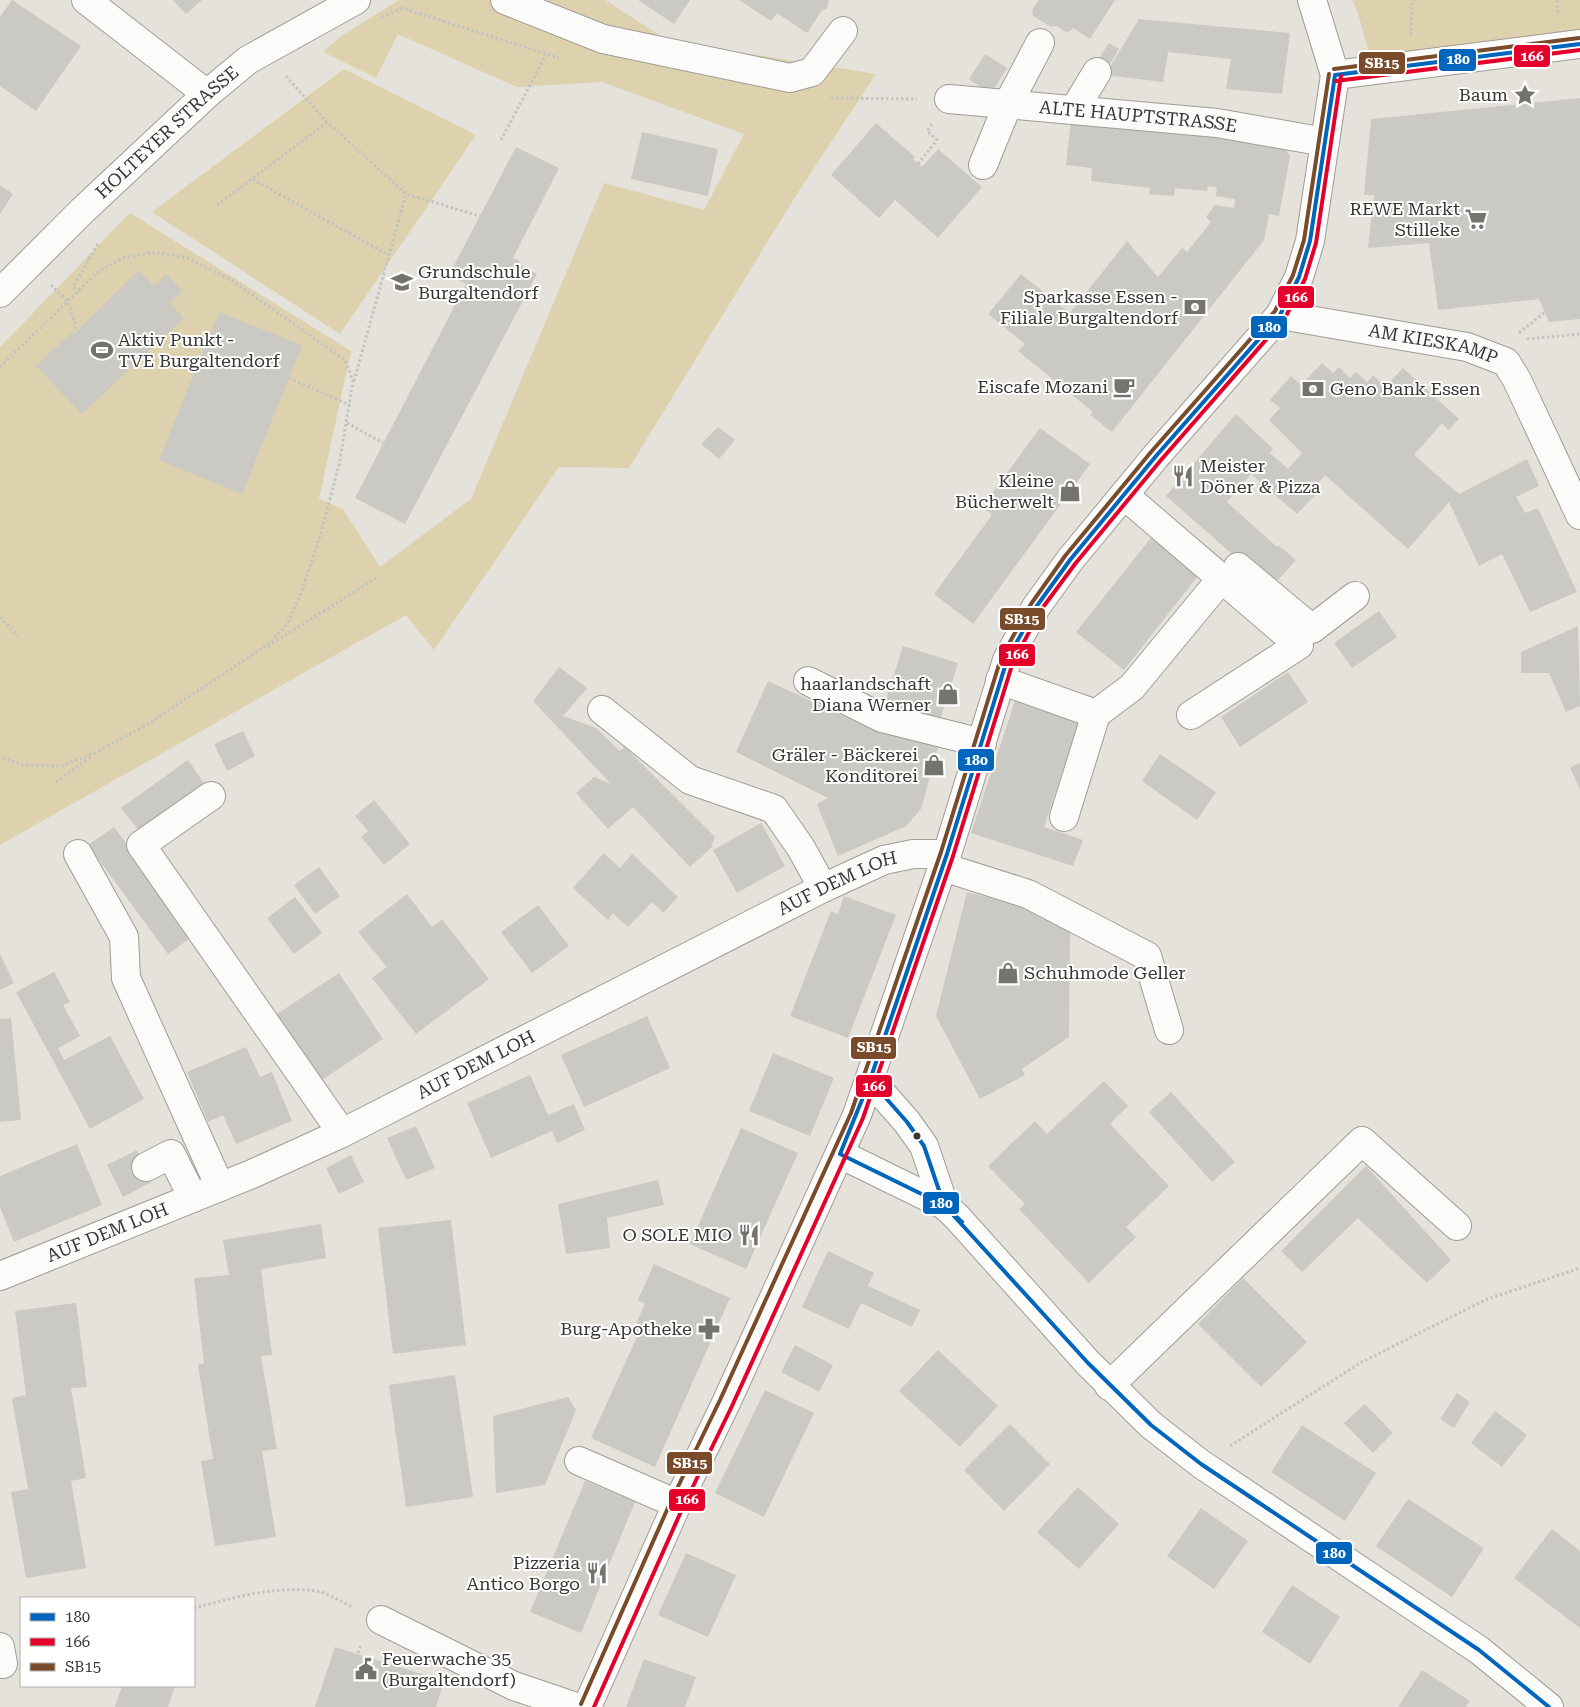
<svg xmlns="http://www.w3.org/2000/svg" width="1580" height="1707" viewBox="0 0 1580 1707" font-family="'Roboto Serif',serif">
  <rect width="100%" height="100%" fill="#e4e2da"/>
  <path fill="#ddd2ad" d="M399,0H605L669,41L876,74L795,197L629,468L559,467L434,650L406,615L0,845V347L130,213L351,351L319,499L343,509L380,567L471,499L604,183L704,210L744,134L602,82L517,87L398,34L376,78L323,52L343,35Z
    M1352,0H1580V38L1372,64L1358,13Z
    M344,69L476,135L340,334L152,212Z"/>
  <path fill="#cac9c3" d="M12,0L81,46L36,111L0,86V17Z
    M173,0H202L186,14Z
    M638,0H690L674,24Z
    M739,0H829L827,9L822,10L807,33L777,13L771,21Z
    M1039,0H1115L1090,39L1073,28L1071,31L1066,32L1056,26L1051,27L1033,16L1032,10Z
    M1139,19L1290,33L1282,94L1226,89L1231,59L1168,52L1163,82L1105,75Z
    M1109,43L1119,49L1103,75L1092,69Z
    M985,54L1007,68L991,94L969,79Z
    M1580,98V319L1549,322L1539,299L1438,310L1429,243L1368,248L1374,195H1364L1371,119Z
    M1071,119L1217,134L1283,145L1290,156L1279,216L1269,214L1264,240L1112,432L1090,415L1093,412L1018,351L1025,344L988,314L1021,274L1070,313L1127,241L1158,277L1182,248L1187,252L1211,222L1206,217L1215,205L1234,208L1235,199L1216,196L1217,187L1208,186L1207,191L1175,188L1174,196L1149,194L1150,188L1091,181L1092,168L1066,165Z
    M876,123L915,157L913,159L922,167L938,149L982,187L938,238L895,200L879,218L831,175Z
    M642,132L718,149L708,196L631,179Z
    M516,147L559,168L513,258L520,261L519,264L537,274L405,524L355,498L466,284L449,275Z
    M0,185L13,194L0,214Z
    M139,270L154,286L166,274L182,291L170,303L184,318L82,414L36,366L72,332L74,334L77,331Z
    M219,312L302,345L242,494L159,460Z
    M1322,363L1333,373L1339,367L1350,378L1356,372L1367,382L1373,375L1385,387L1403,368L1459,419L1448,430L1442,423L1414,455L1459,494L1527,459L1539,486L1516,497L1525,513L1538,508L1577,592L1530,612L1502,554L1479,566L1449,502L1408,549L1325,475L1312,490L1316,494L1297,514L1251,474L1227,502L1277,547L1278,545L1296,560L1271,588L1166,496L1236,414L1273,449L1270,453L1288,469L1302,453L1269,420L1280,408L1270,400L1291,376L1301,385Z
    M718,427L735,440L719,459L701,444Z
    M1040,428L1090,464L973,624L934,594L992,515L982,507Z
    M1154,534L1201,572L1124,670L1076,632Z
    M1379,611L1397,637L1352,668L1334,643Z
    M1578,626L1580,706L1566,712L1549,673H1521V652Z
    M903,646L958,663L939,723L884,706Z
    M559,667L587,688L563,716L596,728L620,751L625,747L715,837L711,848L690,867L633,807L608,829L576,793L594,777L611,784L533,701Z
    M1288,672L1308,702L1240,747L1221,717Z
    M768,681L880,733L883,724L940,740L921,809L906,826L838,856L817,804L828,798L736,752Z
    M1017,695L1081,716L1044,827L1083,840L1073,866L971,833Z
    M243,731L255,756L227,771L214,744Z
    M1160,754L1216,792L1197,820L1142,781Z
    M188,760L204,783L139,831L121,808Z
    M1580,763V790L1570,767Z
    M374,800L410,844L384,865L361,837L368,831L355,816Z
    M761,823L785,866L737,893L713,850Z
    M114,827L193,936L168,954L88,845Z
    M604,853L620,868L632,854L678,897L663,913L652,902L628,927L613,913L608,920L573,888Z
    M319,867L340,896L315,914L294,885Z
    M967,892L1023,906L1070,930L1069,1037L1022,1069L1025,1075L980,1099L936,1016Z
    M407,894L432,927L442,919L489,979L416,1034L372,978L387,967L358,932Z
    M844,896L896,915L848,1038L790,1016L831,911L838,914Z
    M295,897L322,933L294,954L267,918Z
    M538,905L569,946L532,973L501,932Z
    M0,954L14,983L0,990Z
    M54,972L70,1002L63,1005L80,1036L58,1048L64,1060L110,1036L144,1099L90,1129L16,992Z
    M339,973L383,1039L319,1082L274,1016Z
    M647,1016L670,1068L584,1107L561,1055Z
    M11,1018L21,1120L0,1122V1019Z
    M246,1047L260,1077L272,1072L292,1121L236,1144L223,1115L208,1122L187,1072Z
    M773,1053L834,1078L810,1136L749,1111Z
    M530,1075L548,1115L574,1104L585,1130L557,1143L552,1131L491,1158L467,1103Z
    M1104,1081L1128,1106L1110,1124L1169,1186L1126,1227L1136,1237L1089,1283L1019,1209L1025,1204L988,1166L1035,1121L1047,1134Z
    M1171,1092L1235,1162L1212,1182L1149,1112Z
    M416,1126L435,1168L406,1180L387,1138Z
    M741,1128L798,1153L746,1269L690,1244Z
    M77,1144L102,1205L14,1242L0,1207V1176Z
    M137,1150L152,1182L123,1197L107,1165Z
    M351,1155L364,1182L339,1194L326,1168Z
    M1366,1166L1451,1260L1427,1283L1358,1218L1302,1272L1281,1251Z
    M658,1180L664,1205L607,1218L610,1248L566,1254L558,1204Z
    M451,1220L466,1345L393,1354L378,1228Z
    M321,1224L326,1258L261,1269L272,1355L261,1356L277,1449L262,1451L276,1537L215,1546L201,1461L213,1459L198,1365L204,1363L194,1278L229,1275L223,1240Z
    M828,1251L874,1273L868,1286L920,1310L912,1327L861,1303L849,1329L802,1307Z
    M654,1264L730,1298L655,1467L591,1438L637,1337L631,1335L645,1304L638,1300Z
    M1243,1278L1307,1342L1261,1387L1198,1324Z
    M76,1303L87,1387L71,1388L86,1478L71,1481L86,1568L26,1578L11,1492L28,1489L12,1398L26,1395L15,1311Z
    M795,1345L833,1365L819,1392L781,1372Z
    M938,1350L998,1406L960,1447L899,1391Z
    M455,1375L473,1497L406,1507L389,1385Z
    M765,1390L814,1413L764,1517L715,1493Z
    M1457,1393L1470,1402L1454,1428L1440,1419Z
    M568,1397L576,1410L545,1485L496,1493L493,1416Z
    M1365,1404L1393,1433L1373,1453L1344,1423Z
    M1495,1411L1527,1435L1502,1467L1471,1443Z
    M1010,1424L1050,1464L1004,1511L964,1470Z
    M1302,1425L1376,1473L1345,1521L1271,1472Z
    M585,1481L635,1502L581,1633L530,1612Z
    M1078,1487L1119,1524L1079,1569L1037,1532Z
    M1408,1499L1484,1548L1452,1597L1376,1546Z
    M1201,1508L1248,1541L1214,1589L1167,1556Z
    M1552,1529L1580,1551V1628L1514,1578Z
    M686,1553L736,1575L708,1637L658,1615Z
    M1292,1585L1340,1617L1310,1664L1262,1632Z
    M335,1647L444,1681L436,1707H315Z
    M644,1659L696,1677L685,1707H626Z
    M1422,1670L1470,1701L1466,1707H1398Z
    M122,1686H175L168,1707H115Z"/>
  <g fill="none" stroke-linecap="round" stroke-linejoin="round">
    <g stroke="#9f9d97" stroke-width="30">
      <g id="minor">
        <path d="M86,0L207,94"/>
        <path d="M505,0L603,39L790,78L812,72L843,31"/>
        <path d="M1312,0L1335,75"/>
        <path id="s1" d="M949,99L1217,123L1325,142"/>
        <path d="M1074,110L1097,72"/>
        <path d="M983,165L1008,104L1040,43"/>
        <path id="s2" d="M0,293L82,211L207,94L248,60L356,0"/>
        <path id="s3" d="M1280,315L1467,347L1506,362L1517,380L1580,515"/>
        <path d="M1124,495L1299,645L1191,715"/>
        <path d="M1238,567L1312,629L1355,596"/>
        <path d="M1000,680L1096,714L1132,687L1222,578"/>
        <path d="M808,681L882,718L982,743"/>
        <path d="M602,710L690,780L774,809L801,848L823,888"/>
        <path d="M211,796L141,845L342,1133"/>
        <path d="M1064,817L1096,714"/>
        <path d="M78,854L124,937L126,978L220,1187"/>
        <path d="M943,867L1028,894L1147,956L1169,1030"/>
        <path d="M870,1080L907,1122L924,1146L944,1205"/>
        <path d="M840,1154L944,1205L956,1216L1088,1363L1151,1425L1201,1464L1479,1650L1549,1707"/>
        <path d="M146,1167L171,1154L193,1198"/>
        <path id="s4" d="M0,1276L252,1174L342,1133L823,888L884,860L913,854H947"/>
        <path d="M1109,1386L1362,1141L1457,1226"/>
        <path d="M579,1461L677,1504"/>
        <path d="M381,1620L514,1686L576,1707"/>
        <path d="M0,1647L3,1664"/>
      </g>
    </g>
    <g stroke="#9f9d97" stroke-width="30">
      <path id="major" d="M587,1707L677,1504L726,1403L857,1115L947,854L1007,660L1036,607L1070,560L1156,456L1280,315L1299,277L1310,241L1335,75L1580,44"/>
    </g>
    <path stroke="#c3c3c1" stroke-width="3" stroke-dasharray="2.5 2.5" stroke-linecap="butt" d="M1557,0L1558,14
      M382,17L402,8L559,58
      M1411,35L1412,3L1415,0
      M286,76L327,122L406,194L480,216
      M831,98L917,99
      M327,122L252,179L387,254
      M501,140L546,55
      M918,164L937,140L927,131L932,124
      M217,205L252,179
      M51,285L68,302L77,331
      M78,293L73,287L99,242
      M1519,333L1545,312
      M1527,339L1580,334
      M0,367L99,271L123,258L155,252L187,258L231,280L345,360L353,381L339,465L320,536L301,593L287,624L270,643L148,724L95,753L61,766L23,765L0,757
      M289,378L350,405
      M354,381L406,194
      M347,423L383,443
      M0,617L18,636
      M268,646L378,577
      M56,782L92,756
      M1230,1446L1360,1363L1485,1300L1580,1268
      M194,1608C233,1598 280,1584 321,1592C331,1595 343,1603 353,1607
      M358,1653L361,1645"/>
    <use href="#minor" stroke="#fbfbf9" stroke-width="28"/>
    <use href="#major" stroke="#fbfbf9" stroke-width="28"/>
    <g stroke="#fff" stroke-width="8">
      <path id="bus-1" d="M1335,75L1310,241L1299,277L1280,315L1156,456L1070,560L1036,607L1007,660L947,854L870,1080L840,1154L944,1205L1088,1363L1151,1425L1201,1464L1479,1650L1549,1707
        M1335,75L1580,44
        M870,1080L907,1122L924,1146L944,1205L962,1222"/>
    </g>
    <g stroke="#fff" stroke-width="8">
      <path id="bus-2" d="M1336,81L1580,50
        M594,1707L683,1507L732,1406L863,1118L953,856L1013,662L1041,610L1075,564L1161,460L1285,318L1305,279L1316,243L1341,76"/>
    </g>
    <g stroke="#fff" stroke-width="8">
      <path id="bus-3" d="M1334,69L1579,38
        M581,1704L671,1501L720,1400L851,1113L941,852L1001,658L1031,604L1065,556L1151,452L1275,311L1293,275L1304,240L1329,74"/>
    </g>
    <use href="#bus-1" stroke="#0065bd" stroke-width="4"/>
    <use href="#bus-2" stroke="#e4002b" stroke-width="4"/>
    <use href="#bus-3" stroke="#7a4b2a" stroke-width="4"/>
  </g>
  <defs>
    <g id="sight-bare" transform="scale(1.725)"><path d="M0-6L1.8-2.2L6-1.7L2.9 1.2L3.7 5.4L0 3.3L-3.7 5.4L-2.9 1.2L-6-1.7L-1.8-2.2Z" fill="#75736d" stroke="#fff" stroke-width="2.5" paint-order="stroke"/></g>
    <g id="supermarket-bare" transform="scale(1.725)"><path d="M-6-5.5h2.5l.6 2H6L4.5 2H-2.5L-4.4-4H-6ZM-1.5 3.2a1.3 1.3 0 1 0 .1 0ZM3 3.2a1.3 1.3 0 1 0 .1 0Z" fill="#75736d" stroke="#fff" stroke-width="2.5" paint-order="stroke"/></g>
    <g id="school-bare" transform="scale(1.725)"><path d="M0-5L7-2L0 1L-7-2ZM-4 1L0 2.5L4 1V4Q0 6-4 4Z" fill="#75736d" stroke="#fff" stroke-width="2.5" paint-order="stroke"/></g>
    <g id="bank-bare" transform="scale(1.725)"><path d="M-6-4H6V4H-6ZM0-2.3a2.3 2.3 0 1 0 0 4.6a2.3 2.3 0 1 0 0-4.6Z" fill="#75736d" stroke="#fff" stroke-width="2.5" paint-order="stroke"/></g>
    <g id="stadium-bare" transform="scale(1.725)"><path d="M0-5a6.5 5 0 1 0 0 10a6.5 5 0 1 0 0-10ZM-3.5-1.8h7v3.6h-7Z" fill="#75736d" stroke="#fff" stroke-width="2.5" paint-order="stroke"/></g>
    <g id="cafe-bare" transform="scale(1.725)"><path d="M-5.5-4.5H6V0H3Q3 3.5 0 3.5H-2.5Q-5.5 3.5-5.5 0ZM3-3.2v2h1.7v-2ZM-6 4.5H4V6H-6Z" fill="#75736d" stroke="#fff" stroke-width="2.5" paint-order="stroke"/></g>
    <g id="restaurant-bare" transform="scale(1.725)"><path d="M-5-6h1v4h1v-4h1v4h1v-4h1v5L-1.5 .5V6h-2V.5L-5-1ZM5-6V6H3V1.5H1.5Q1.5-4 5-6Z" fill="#75736d" stroke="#fff" stroke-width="2.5" paint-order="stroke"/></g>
    <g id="shop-bare" transform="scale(1.725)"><path d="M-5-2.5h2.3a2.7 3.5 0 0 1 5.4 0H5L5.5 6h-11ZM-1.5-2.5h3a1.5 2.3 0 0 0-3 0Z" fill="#75736d" stroke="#fff" stroke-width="2.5" paint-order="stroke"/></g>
    <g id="pharmacy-bare" transform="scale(1.725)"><path d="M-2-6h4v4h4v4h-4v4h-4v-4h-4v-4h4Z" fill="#75736d" stroke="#fff" stroke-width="2.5" paint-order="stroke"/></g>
    <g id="civic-bare" transform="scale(1.725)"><path d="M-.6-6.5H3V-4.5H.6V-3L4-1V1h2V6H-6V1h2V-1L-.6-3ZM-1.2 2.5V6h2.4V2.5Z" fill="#75736d" stroke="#fff" stroke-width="2.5" paint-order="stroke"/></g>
  </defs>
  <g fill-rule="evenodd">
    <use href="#sight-bare" x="1525" y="95"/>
    <use href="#supermarket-bare" x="1476" y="219"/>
    <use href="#school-bare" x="402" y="282"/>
    <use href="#bank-bare" x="1195" y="307"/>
    <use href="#stadium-bare" x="102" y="350"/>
    <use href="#cafe-bare" x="1124" y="387"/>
    <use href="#bank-bare" x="1313" y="389"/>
    <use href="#restaurant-bare" x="1183" y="476"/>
    <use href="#shop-bare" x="1070" y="491"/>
    <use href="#shop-bare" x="948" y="694"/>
    <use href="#shop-bare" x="934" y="765"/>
    <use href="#shop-bare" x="1008" y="973"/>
    <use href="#restaurant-bare" x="749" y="1235"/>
    <use href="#pharmacy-bare" x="709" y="1329"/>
    <use href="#restaurant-bare" x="597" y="1573"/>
    <use href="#civic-bare" x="366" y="1669"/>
  </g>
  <circle fill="#393732" stroke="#fff" stroke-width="2" cx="917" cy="1136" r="4.5"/>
  <g text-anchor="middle" stroke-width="4" stroke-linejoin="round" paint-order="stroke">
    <g font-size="18" fill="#393732" stroke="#fff" text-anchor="end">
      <text x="1508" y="101">Baum</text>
      <text x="1460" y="215">REWE Markt<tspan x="1460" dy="21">Stilleke</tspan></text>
      <text x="418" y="278" text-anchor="start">Grundschule<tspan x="418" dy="21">Burgaltendorf</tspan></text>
      <text x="1178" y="303">Sparkasse Essen -<tspan x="1178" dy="21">Filiale Burgaltendorf</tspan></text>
      <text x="118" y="346" text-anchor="start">Aktiv Punkt -<tspan x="118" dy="21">TVE Burgaltendorf</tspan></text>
      <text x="1108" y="393">Eiscafe Mozani</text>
      <text x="1330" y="395" text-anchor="start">Geno Bank Essen</text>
      <text x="1200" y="472" text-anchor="start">Meister<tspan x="1200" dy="21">Döner &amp; Pizza</tspan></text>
      <text x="1054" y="487">Kleine<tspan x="1054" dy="21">Bücherwelt</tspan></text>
      <text x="931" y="690">haarlandschaft<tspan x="931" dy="21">Diana Werner</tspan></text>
      <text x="918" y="761">Gräler - Bäckerei<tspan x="918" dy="21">Konditorei</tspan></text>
      <text x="1024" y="979" text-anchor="start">Schuhmode Geller</text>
      <text x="732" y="1241">O SOLE MIO</text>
      <text x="692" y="1335">Burg-Apotheke</text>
      <text x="580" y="1569">Pizzeria<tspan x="580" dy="21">Antico Borgo</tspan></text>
      <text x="382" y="1665" text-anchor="start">Feuerwache 35<tspan x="382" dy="21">(Burgaltendorf)</tspan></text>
    </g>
    <g font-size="18" fill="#393732" stroke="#fff">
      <text dy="6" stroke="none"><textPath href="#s1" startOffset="190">ALTE HAUPTSTRASSE</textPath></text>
      <text dy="6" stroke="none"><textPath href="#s2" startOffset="232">HOLTEYER STRASSE</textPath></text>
      <text dy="6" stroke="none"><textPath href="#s3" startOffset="156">AM KIESKAMP</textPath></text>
      <text dy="6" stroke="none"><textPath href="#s4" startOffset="926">AUF DEM LOH</textPath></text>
      <text dy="6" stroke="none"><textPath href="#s4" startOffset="521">AUF DEM LOH</textPath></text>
      <text dy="6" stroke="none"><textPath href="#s4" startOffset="116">AUF DEM LOH</textPath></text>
    </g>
  </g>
  <g stroke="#fff" stroke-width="2">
    <rect x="1513" y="44" width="38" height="24" rx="5" fill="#e4002b"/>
    <rect x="1438" y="48" width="39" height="24" rx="5" fill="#0065bd"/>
    <rect x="1358" y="51" width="48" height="24" rx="5" fill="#7a4b2a"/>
    <rect x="1277" y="285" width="38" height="24" rx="5" fill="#e4002b"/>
    <rect x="1250" y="315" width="38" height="24" rx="5" fill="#0065bd"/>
    <rect x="999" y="607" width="47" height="24" rx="5" fill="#7a4b2a"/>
    <rect x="998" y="643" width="38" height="24" rx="5" fill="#e4002b"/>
    <rect x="957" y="748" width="38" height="24" rx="5" fill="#0065bd"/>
    <rect x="850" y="1036" width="47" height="24" rx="5" fill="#7a4b2a"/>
    <rect x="855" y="1074" width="38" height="24" rx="5" fill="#e4002b"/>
    <rect x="922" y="1191" width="38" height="24" rx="5" fill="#0065bd"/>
    <rect x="666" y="1451" width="47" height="24" rx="5" fill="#7a4b2a"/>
    <rect x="668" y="1488" width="38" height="24" rx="5" fill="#e4002b"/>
    <rect x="1315" y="1541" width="38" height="24" rx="5" fill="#0065bd"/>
  </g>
  <g font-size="14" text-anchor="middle" font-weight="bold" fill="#fff">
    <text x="1532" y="61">166</text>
    <text x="1458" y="64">180</text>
    <text x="1382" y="68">SB15</text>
    <text x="1296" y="302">166</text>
    <text x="1269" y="332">180</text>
    <text x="1022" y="624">SB15</text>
    <text x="1017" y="659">166</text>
    <text x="976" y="765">180</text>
    <text x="874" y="1052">SB15</text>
    <text x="874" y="1091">166</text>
    <text x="941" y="1208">180</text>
    <text x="690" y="1468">SB15</text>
    <text x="687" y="1504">166</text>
    <text x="1334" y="1558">180</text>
  </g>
  <rect x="20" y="1597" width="175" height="90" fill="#ffffff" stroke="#b0afad"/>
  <rect x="30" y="1613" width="25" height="8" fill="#0065bd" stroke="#b0afad"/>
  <text x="65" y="1622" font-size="15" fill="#393732">180</text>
  <rect x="30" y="1638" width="25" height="8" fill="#e4002b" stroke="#b0afad"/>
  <text x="65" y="1647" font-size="15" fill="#393732">166</text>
  <rect x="30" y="1663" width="25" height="8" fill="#7a4b2a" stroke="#b0afad"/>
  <text x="65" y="1672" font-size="15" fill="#393732">SB15</text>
</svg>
